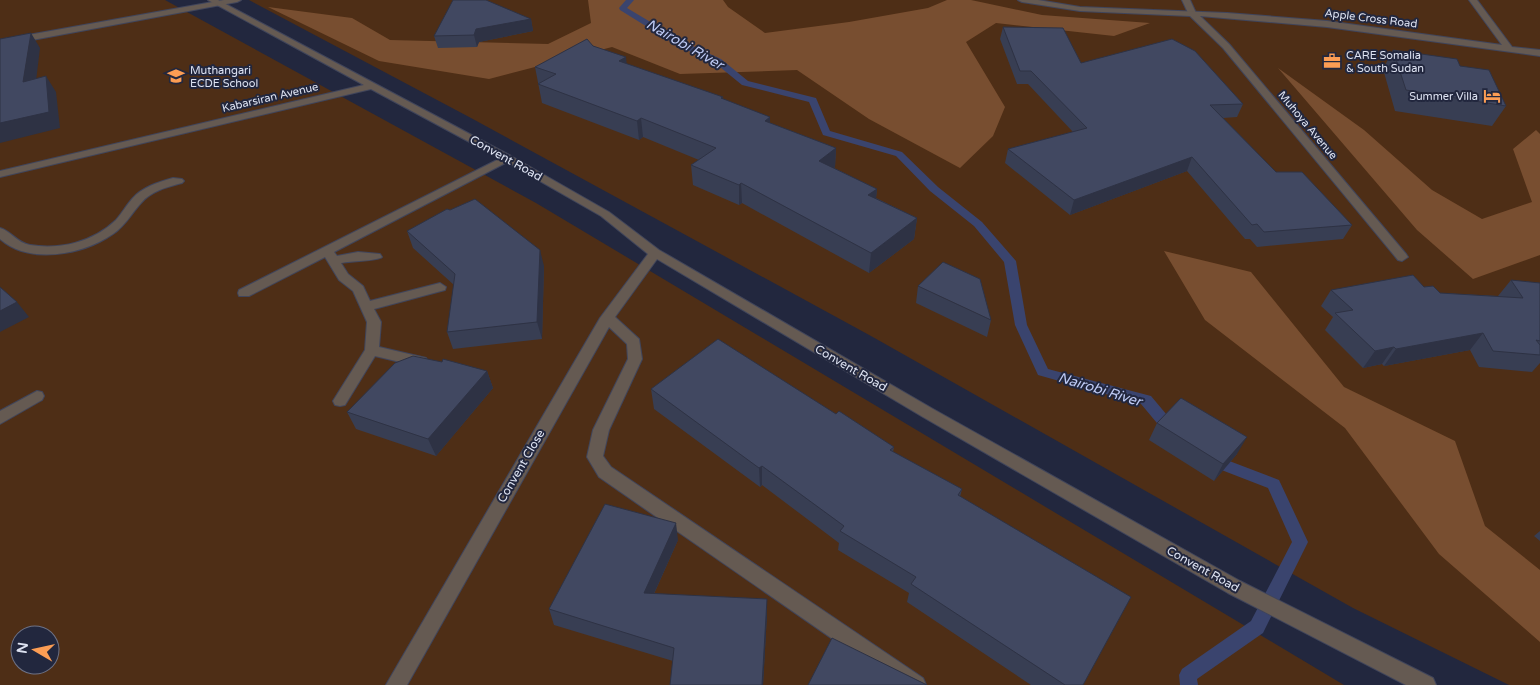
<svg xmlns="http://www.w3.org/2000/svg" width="1540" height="685" viewBox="0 0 1540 685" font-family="'Varela Round',sans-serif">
  <rect width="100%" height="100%" fill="#22273e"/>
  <path fill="#4e2e16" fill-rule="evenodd" d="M0,0H165L536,203L1344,685H0ZM20,635H50V665H20Z
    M249,0H1540V685H1509L1353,608L871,336L471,118Z"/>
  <path fill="#784e30" d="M588,0H723L728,7L765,33L849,22L928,8L947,0H971L1042,15L1150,23L1114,36L996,23L966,42L1005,107L993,136L960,168L869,119L797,70L680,74L612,47L489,79L379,61L268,7L352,18L390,40L548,44L591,23Z
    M1278,68L1364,130L1432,190L1482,219L1532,202L1513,149L1536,130L1540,134V255L1473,279L1417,230Z
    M1164,251L1251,272L1344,387L1455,441L1485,526L1540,570V642L1439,554L1345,428L1205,320Z"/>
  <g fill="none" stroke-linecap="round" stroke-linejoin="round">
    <path fill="#3a446e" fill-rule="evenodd" d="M626,0H634L627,8L684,42L721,59L748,81L816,98L830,131L902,152L938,187L982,222L1016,261L1027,325L1048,369L1151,396L1177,427L1179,431L1177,435L1172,436L1167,435L1141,404L1038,375L1015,325L1004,262L974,226L930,191L896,156L823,135L809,102L742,85L715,63L678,46L620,10L619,8Z
      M1211,454L1279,480L1308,542L1263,633L1197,679L1198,685H1180L1179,675L1182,669L1251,621L1292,542L1268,488L1206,464L1204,460L1206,456Z"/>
    <g stroke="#40455b" stroke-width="2">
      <path id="service" d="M224,0H241L237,2L0,46V40Z
        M1182,0H1190L1196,13L1195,15H1189Z
        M507,155L512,158L511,160L334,252L337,256L358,252L380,254L382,257C378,261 350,261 341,263L348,274L363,286L370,301L440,283L446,287L445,290L374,309L381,322L379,347L426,358L428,362L426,366L421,367L375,356L345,405L340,406L335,405L333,401L365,350L367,322L353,291L339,280L325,257L249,296H239L238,293L239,290Z
        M173,178L182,179L184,181L182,183C167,187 151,191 141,203C131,214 125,226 113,234C83,255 29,265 0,239V228C11,231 17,243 30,245C60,250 93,242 116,220C122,213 126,206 132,199C142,187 159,182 173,178Z"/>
    </g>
    <g stroke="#40455b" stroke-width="2">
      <path id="minor" d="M208,0H218L511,156L609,212L659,250L933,409L1240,581L1433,678L1436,685H1406L1228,593L923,417L657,259L615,317L639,339L642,359L609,430L603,456L611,467L923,678L926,685H899L599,477L587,457L593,430L628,359L627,344L609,327L407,685H386L600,318L648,254L601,216L503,160L371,89L0,177V171L364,85Z
        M1018,0H1038L1080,7L1227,13L1327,21L1502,45L1469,0H1477L1512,47L1540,50V56L1327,27L1200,16L1229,44L1406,254L1408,257L1402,261L1398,260L1223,48L1190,16L1080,11L1022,2Z
        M37,391L42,392L44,396L42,400L0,424V411Z"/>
    </g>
    <use href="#service" fill="#655a52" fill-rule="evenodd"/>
    <use href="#minor" fill="#655a52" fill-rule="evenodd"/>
  </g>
  <path fill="#383e53" d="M531,19L533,31L479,42L477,47L438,48L434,36Z
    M1003,27L1081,63L1243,104L1237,117L1223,118L1276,172L1352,225L1343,239L1257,247L1250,239H1245L1187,171L1070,215L1005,163L1008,149L1073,132L1028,84H1017L1000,39Z
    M593,46L627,64L770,117V123L836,148L835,167L834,168L877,189L876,198L917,218L914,239L869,273L742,203L739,205L693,185L691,165L699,160L643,137L639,140L542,103L535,67Z
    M1393,50L1460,66L1506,106L1492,126L1395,111L1383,69Z
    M407,231L544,266L542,339L453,349L447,332L454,285L413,248Z
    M1511,280L1540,283V363L1532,372L1479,367L1470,350L1384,366L1382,364L1363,368L1325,330L1333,317L1321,306L1331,290L1424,287L1440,293L1498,296Z
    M918,286L991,320L987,337L916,303Z
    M487,371L493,388L436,456L356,429L347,412Z
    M651,389L836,414L894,447L893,452L962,489L960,497L1083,685H1031L907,602L909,593L838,550L839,543L762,485L760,487L654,409Z
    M1157,423L1237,454L1214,481L1149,440Z
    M1540,531V541L1534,536Z
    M678,540L654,594L767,614L763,685H670L673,661L554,625L549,609Z"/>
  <path fill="#2e3244" d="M531,19L533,31L479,42L477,47L474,35L476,29Z
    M31,33L40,48L34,98L23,82Z
    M626,57L628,75L619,61Z
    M46,76L56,92L60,128L0,143V123Z
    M770,117V136L765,121Z
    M641,118L643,137L639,140L637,121Z
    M836,148L835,167L818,181L819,161Z
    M1192,157L1187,171L1070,215L1074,200Z
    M741,183L742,203L739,205V185Z
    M877,189L875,209L868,195Z
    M917,218L914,239L869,273L871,253Z
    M540,250L544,266L542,339L537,322Z
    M17,302L29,317L0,332V311Z
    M1483,333L1470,350L1384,366L1396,349Z
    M1394,347L1382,364L1363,368L1375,351Z
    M487,371L493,388L436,456L428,439Z
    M1247,437L1237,454L1214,481L1223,464Z
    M762,466V485L760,487L759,468Z
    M676,523L678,540L647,609L644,593Z
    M767,599V614L763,685H762Z"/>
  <path fill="#414861" stroke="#2e3244" d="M453,0H486L531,19L476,29L474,35L434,36Z
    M1003,27L1063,28L1081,63L1172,39L1195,51L1243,104L1210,105L1276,172H1302L1352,225L1264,232L1257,224L1252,225L1192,157L1074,200L1008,149L1087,128L1031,71H1020Z
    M31,33L23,82L46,76L49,112L0,123V39Z
    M587,39L593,46L626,57L619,61L723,97L721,98L770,117L765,121L836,148L819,161L877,189L868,195L917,218L871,253L741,183L739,185L691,165L716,148L641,118L637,121L538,84L556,74L535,67Z
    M1393,50L1457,59L1460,66L1489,70L1506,106L1406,90Z
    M475,199L540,250L537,322L447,332L455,274L407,231L447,209L450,210Z
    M943,262L980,279L991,320L918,286Z
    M1413,275L1424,287L1433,286L1440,293L1523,298L1511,280L1540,283V341L1536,340L1540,345V355L1493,351L1483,333L1396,349L1394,347L1375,351L1335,313L1353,310L1331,290Z
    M0,287L17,302L0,311Z
    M718,339L836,414L839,411L894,447L890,450L962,489L958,495L1131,597L1083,685H1065L911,584L916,577L840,531L844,526L762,466L759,468L651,389Z
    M413,356L442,362L443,359L487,371L428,439L347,412L395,363Z
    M1181,398L1247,437L1223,464L1157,423Z
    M605,504L676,523L644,593L767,599L762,685H670L674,648L549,609Z
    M832,638L927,685H808Z"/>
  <defs>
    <g id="office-bare" transform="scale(1.35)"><path d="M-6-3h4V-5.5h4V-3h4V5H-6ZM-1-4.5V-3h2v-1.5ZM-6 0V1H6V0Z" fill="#fc9d54" stroke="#22273e" stroke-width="2.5" paint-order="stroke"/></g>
    <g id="school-bare" transform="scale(1.35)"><path d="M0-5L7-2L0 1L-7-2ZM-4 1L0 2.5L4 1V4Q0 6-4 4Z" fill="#fc9d54" stroke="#22273e" stroke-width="2.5" paint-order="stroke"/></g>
    <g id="hotel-bare" transform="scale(1.35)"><path d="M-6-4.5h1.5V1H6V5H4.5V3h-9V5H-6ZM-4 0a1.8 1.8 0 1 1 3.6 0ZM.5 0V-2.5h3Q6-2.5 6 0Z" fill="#fc9d54" stroke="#22273e" stroke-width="2.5" paint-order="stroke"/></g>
  </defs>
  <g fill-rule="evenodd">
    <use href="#office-bare" x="1332" y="61"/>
    <use href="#school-bare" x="176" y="76"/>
    <use href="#hotel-bare" x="1492" y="96"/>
  </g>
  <g text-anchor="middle" stroke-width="4" stroke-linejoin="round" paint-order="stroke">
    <g font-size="11" fill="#dee3f2" stroke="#22273e">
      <text transform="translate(1371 18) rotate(7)" y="4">Apple Cross Road</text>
      <text transform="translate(270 97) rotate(-13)" y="4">Kabarsiran Avenue</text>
      <text transform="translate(1308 125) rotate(50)" y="4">Muhoya Avenue</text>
    </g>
    <g font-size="11" fill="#dee3f2" stroke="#22273e" text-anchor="start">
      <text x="1346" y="59">CARE Somalia<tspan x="1346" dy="13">&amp; South Sudan</tspan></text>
      <text x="190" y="74">Muthangari<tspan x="190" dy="13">ECDE School</tspan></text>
      <text x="1478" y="100" text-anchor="end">Summer Villa</text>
    </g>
    <g font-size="12" fill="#dee3f2" stroke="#22273e">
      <text transform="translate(506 158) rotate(29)" y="4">Convent Road</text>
      <text transform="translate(851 368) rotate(30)" y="4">Convent Road</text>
      <text transform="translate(521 466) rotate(-60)" y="4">Convent Close</text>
      <text transform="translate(1203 569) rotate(29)" y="4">Convent Road</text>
    </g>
    <g font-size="14" font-style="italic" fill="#becaf4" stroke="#22273e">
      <text transform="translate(685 44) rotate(30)" y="5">Nairobi River</text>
      <text transform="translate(1100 389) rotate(17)" y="5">Nairobi River</text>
    </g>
  </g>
  <g transform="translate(35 650) rotate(279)"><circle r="24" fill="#22273e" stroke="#6d7286"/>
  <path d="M0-4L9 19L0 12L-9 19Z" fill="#fc9d54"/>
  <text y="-8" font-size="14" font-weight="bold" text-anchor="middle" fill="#dee3f2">N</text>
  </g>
</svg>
